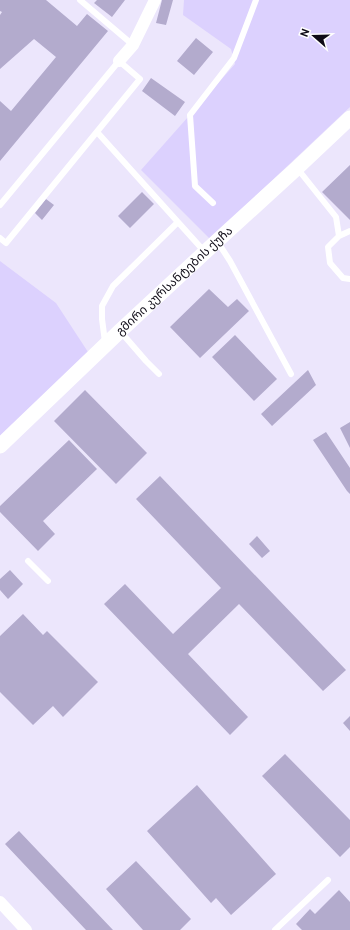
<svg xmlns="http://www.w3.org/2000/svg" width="350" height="930" viewBox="0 0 350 930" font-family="Overpass,'Noto Sans Georgian',sans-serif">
  <rect width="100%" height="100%" fill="#ece6fc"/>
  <path fill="#dcd1fe" d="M184,0H350V107L210,239L141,170L235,64L231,49L183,15Z
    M0,261L56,303L88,352L0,437Z"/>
  <path fill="#b3abcd" d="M0,0H46L77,26L87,14L108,31L0,161V101L11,111L56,57L34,39L0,69V15L2,12L0,11Z
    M97,0H125L112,17L94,3Z
    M162,0H173L166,25L156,23Z
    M196,38L213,52L194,75L177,61Z
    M151,78L185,102L175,116L142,91Z
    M350,165V220L322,192Z
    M142,192L154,204L130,228L118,216Z
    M46,199L54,205L42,220L35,213Z
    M209,289L228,307L237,299L249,311L200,358L170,327Z
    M235,335L277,379L254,401L212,357Z
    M308,370L316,385L272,426L261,414Z
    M85,390L147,453L116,484L54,421Z
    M350,422V448L340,428Z
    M326,432L350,468V494L347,491L313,440Z
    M69,440L97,469L43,521L55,534L38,551L0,512V506Z
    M160,476L346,670L323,691L239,604L188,654L248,717L230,735L104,604L125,584L173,634L221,588L136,499Z
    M257,536L270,551L262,558L249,544Z
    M10,570L23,584L8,599L0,590V579Z
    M23,614L43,635L47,631L98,682L63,717L53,706L33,725L0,692V636Z
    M350,716V731L343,723Z
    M285,754L350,820V847L340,857L262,776Z
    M197,785L276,874L231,915L216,898L211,903L147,831Z
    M19,831L113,930H86L5,844Z
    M136,861L191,919L180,930H143L106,889Z
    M339,890L350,902V930H302L296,924L310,909L315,914Z"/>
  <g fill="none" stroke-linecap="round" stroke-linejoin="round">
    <path stroke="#fff" stroke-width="6" d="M80,0L133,45
      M97,132L204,251
      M297,168L336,217L339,236L328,247L330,263L343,278L350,279
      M213,203L195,186L190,115L234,58L256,0
      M0,205L119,61L140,79L6,243L0,238
      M339,236L350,231
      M217,241L230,261L291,374
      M120,331L146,361L159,374
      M105,342L102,319V306L113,286L178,222
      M28,561L48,581
      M275,930L328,880"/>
    <path stroke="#fff" stroke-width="12" d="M119,61L133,45L155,0
      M0,902L26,930"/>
    <path stroke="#fff" stroke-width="15" id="s1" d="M0,446L120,331L217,241L297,168L350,118"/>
  </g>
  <g text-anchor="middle" stroke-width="4" stroke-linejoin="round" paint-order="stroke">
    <g font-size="12" fill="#0f0b17" stroke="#fff">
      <text dy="4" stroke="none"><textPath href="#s1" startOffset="240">გმირი კურსანტების ქუჩა</textPath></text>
    </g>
  </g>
  <g transform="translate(314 36) rotate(290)" stroke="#ffffff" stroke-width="3" paint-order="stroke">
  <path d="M0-3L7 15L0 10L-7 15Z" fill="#0f0b17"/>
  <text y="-6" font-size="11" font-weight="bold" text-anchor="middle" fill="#0f0b17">N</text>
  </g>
</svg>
